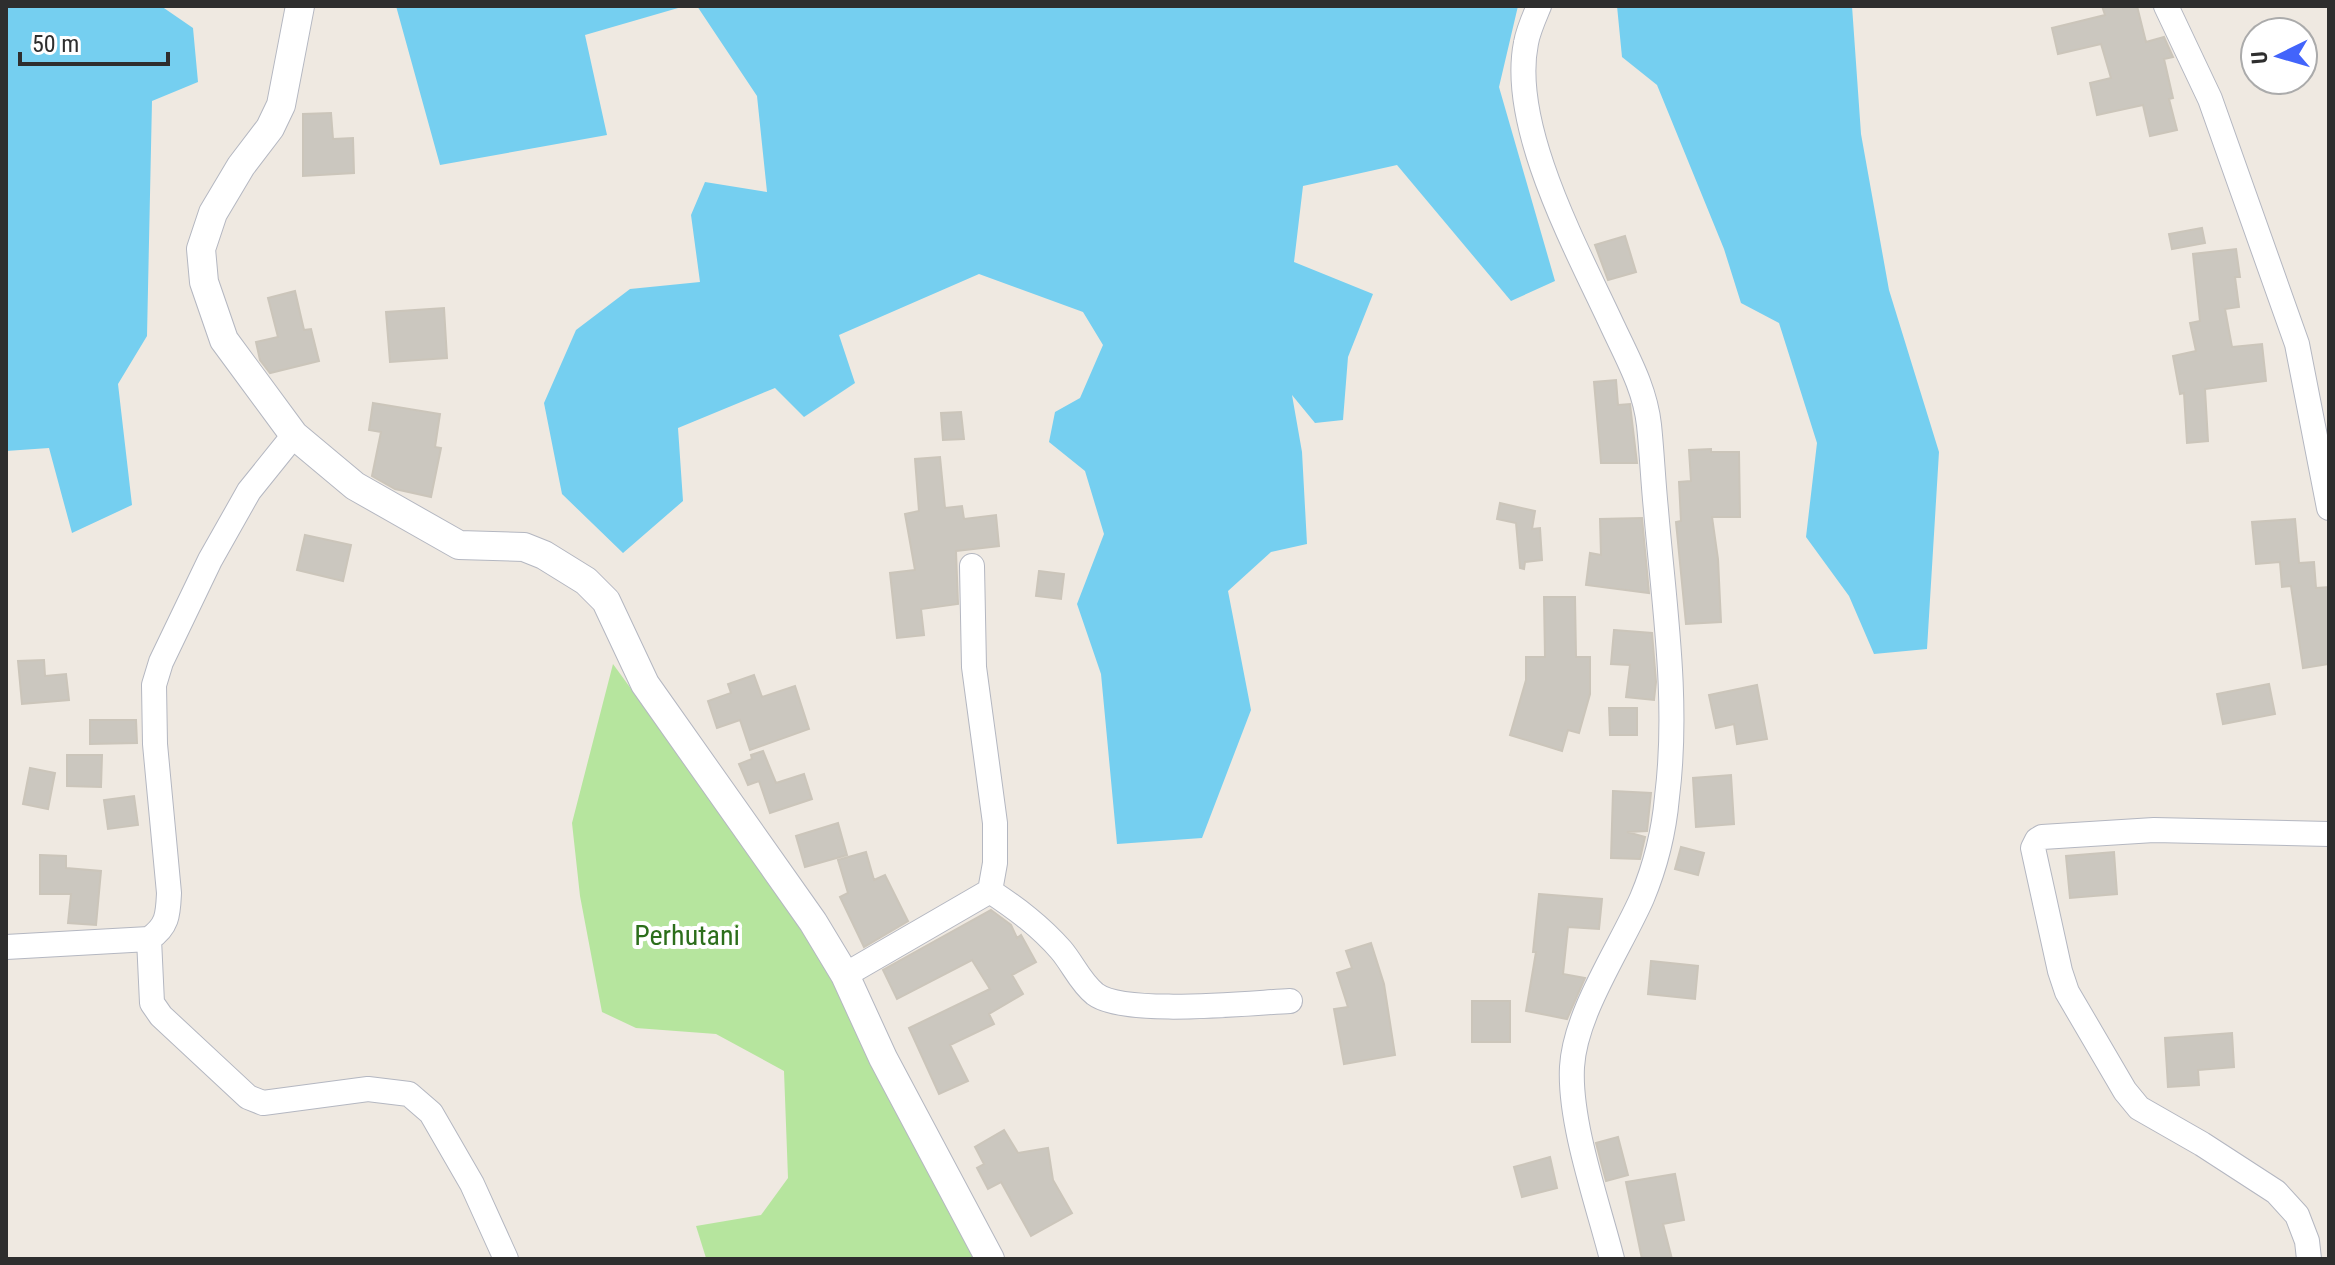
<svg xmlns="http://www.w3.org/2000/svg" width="2335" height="1265" viewBox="0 0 2335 1265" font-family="'Roboto Condensed',sans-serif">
  <rect width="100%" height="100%" fill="#efe9e1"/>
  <path fill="#b6e59e" d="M613,664L720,811L827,968L976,1259L706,1258L696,1226L761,1215L788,1178L784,1071L716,1034L636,1028L602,1012L580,896L572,823Z"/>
  <path fill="#75cff0" d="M6,6H161L193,28L198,82L152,101L147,336L118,384L132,505L72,533L49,448L6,451Z
    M396,6H685L585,35L607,135L440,165Z
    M697,6H1518L1499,87L1555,281L1511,301L1397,165L1303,186L1294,262L1373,294L1348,357L1343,420L1315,423L1292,395L1302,452L1307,544L1271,552L1228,591L1251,710L1202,838L1117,844L1101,674L1077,604L1104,534L1085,471L1049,442L1055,412L1080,398L1103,345L1083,312L979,274L839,335L855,383L804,417L775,388L678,428L683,501L623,553L562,494L544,403L576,330L630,289L700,282L691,215L705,182L767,192L757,96Z
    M1617,6H1852L1861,134L1889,290L1939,452L1927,649L1874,654L1849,596L1806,537L1817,443L1779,323L1741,303L1724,249L1657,85L1622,57Z"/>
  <path fill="#cbc7bf" stroke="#cbc5ba" stroke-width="2" d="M2102,6H2137L2146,42L2164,37L2173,57L2164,59L2173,98L2169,99L2177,130L2150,136L2143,105L2097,115L2090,83L2111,78L2101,44L2058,54L2052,28L2105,15Z
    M331,113L333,139L353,138L354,173L303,176V114Z
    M2202,228L2205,243L2172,249L2169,234Z
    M1625,236L1636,272L1608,280L1595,245Z
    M2236,249L2240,277H2235L2239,307L2225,309L2232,347L2262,344L2266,381L2205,389L2208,441L2187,443L2184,393L2180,394L2173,356L2196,351L2190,323L2200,321L2193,254Z
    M295,291L304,330L311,329L319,361L270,373L260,360L256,342L278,337L268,298Z
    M444,308L447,358L390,362L386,312Z
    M1616,380L1618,405L1630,404L1637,463H1601L1594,382Z
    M373,403L440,414L435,447L441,448L431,497L395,489L372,476L381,432L369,430Z
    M961,412L964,439L943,440L941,413Z
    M1711,449V452H1739L1740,517H1712L1718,559L1721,622L1686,624L1676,522L1681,521L1679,482L1691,481L1689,450Z
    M940,457L945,508L962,506L964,519L996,515L999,546L956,551L958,604L921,609L924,635L897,638L890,573L915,570L905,514L919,511L915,459Z
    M1500,503L1535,511L1532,529L1540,528L1542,560L1525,562L1524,569L1520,568L1516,523L1497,519Z
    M1642,518L1649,593L1586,585L1590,553L1601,555L1600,519Z
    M2295,519L2299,563L2314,562L2316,588L2329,587V664L2303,668L2291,586L2282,587L2280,562L2256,564L2252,522Z
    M305,535L351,545L343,581L297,570Z
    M1039,571L1064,574L1061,599L1036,596Z
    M1544,597H1575L1576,657H1590V694L1579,733L1568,730L1562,751L1510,735L1526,680V657H1545Z
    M1614,630L1652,633L1656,682L1654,700L1626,697L1630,665L1611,664Z
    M44,660L45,676L66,674L69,700L22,704L18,661Z
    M754,675L762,697L795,686L809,729L750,750L740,720L717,728L708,701L731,693L728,684Z
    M2269,684L2275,714L2223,724L2217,694Z
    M1757,685L1767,739L1737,744L1734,724L1716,728L1709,695Z
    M1609,708H1637V735H1610Z
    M90,720H136L137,743L90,744Z
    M763,751L776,783L804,774L812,799L770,813L759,781L748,785L739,764L752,759L751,755Z
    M67,755H102L101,787L67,786Z
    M30,768L55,773L48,809L23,804Z
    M1731,775L1734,824L1696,827L1693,778Z
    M1613,791L1651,793L1647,831L1627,832L1645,837L1640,859L1611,858Z
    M134,796L138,825L108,829L104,800Z
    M838,823L847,855L805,867L796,836Z
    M1681,847L1704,853L1698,875L1675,869Z
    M866,852L874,880L885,875L908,921L864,947L840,897L848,893L838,860Z
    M2114,852L2117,894L2070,898L2066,856Z
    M40,855L66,856V868L101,871L96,925L68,923L71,894H40Z
    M1539,894L1602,899L1599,929L1568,927L1563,974L1585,978L1567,1019L1526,1011L1536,952H1533Z
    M991,910L1011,925L1017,938L1021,935L1036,962L1012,975L1023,994L989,1014L994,1024L950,1045L968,1081L939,1094L909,1028L990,989L972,960L897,999L883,970Z
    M1371,943L1384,984L1395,1055L1344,1064L1334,1009L1348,1007L1337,973L1352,968L1346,951Z
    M1651,961L1698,966L1695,999L1648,994Z
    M1472,1001H1510V1042H1472Z
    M2232,1033L2234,1067L2198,1070L2199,1085L2168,1087L2165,1038Z
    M1004,1130L1018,1153L1048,1148L1053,1180L1072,1213L1031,1236L1001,1182L988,1189L977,1168L984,1164L975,1147Z
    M1618,1137L1628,1175L1606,1181L1596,1143Z
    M1550,1157L1557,1188L1522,1197L1514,1167Z
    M1675,1174L1684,1220L1663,1224L1672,1259H1642L1626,1182Z"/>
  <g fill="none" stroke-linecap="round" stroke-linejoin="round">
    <g stroke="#b4b7c1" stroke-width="26">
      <path id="minor" d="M1539,6C1534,18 1528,31 1526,43C1509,127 1578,251 1613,327C1628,359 1645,389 1649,425C1652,453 1653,481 1656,510C1664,605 1679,701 1667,797C1664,831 1655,867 1642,898C1620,948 1575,1013 1572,1067C1569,1123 1598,1204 1612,1259
        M2166,6L2210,99L2297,344L2329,508
        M990,891C1017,909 1040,926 1061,950C1073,964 1080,982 1095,994C1124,1016 1248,1003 1290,1001
        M149,939L152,1003L161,1016L248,1097L263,1103L368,1089L409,1094L431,1113L472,1184L506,1259
        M6,947L149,939C168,926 168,914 169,893L155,744L154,685L161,662L210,560L249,491L294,435
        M845,975L990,891L995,863V823L974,667L972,566
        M2309,1259L2307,1241L2297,1215L2276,1192L2202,1144L2139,1108L2125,1091L2067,992L2060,971L2033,848L2037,840L2042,837L2154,830L2329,834"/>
    </g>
    <g stroke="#b4b7c1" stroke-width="30">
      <path id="tertiary" d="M300,6L281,105L270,128L241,166L213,213L201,249L204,282L224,340L294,435L355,486L459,545L524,547L544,555L586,581L606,601L645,684L813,922L845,975L883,1058L990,1259"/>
    </g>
    <use href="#minor" stroke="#fff" stroke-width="24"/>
    <use href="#tertiary" stroke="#fff" stroke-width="28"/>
  </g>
  <g text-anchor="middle" stroke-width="8" stroke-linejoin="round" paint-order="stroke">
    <g font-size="28" fill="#2c6e1b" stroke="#fff">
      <text x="687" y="945">Perhutani</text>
    </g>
  </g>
  <rect width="2335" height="1265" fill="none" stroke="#2e2e2e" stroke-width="16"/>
  <g transform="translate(2279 56) rotate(265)"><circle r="38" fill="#ffffff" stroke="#ababab" stroke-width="2"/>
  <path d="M0-6L14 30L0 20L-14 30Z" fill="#4264fb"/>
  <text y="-12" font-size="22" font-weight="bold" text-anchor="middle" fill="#2e2e2e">U</text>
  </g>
  <path d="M20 52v12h148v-12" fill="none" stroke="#2e2e2e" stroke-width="4"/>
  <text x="32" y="52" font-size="24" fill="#2e2e2e" stroke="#ffffff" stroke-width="6" paint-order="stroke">50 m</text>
</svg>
